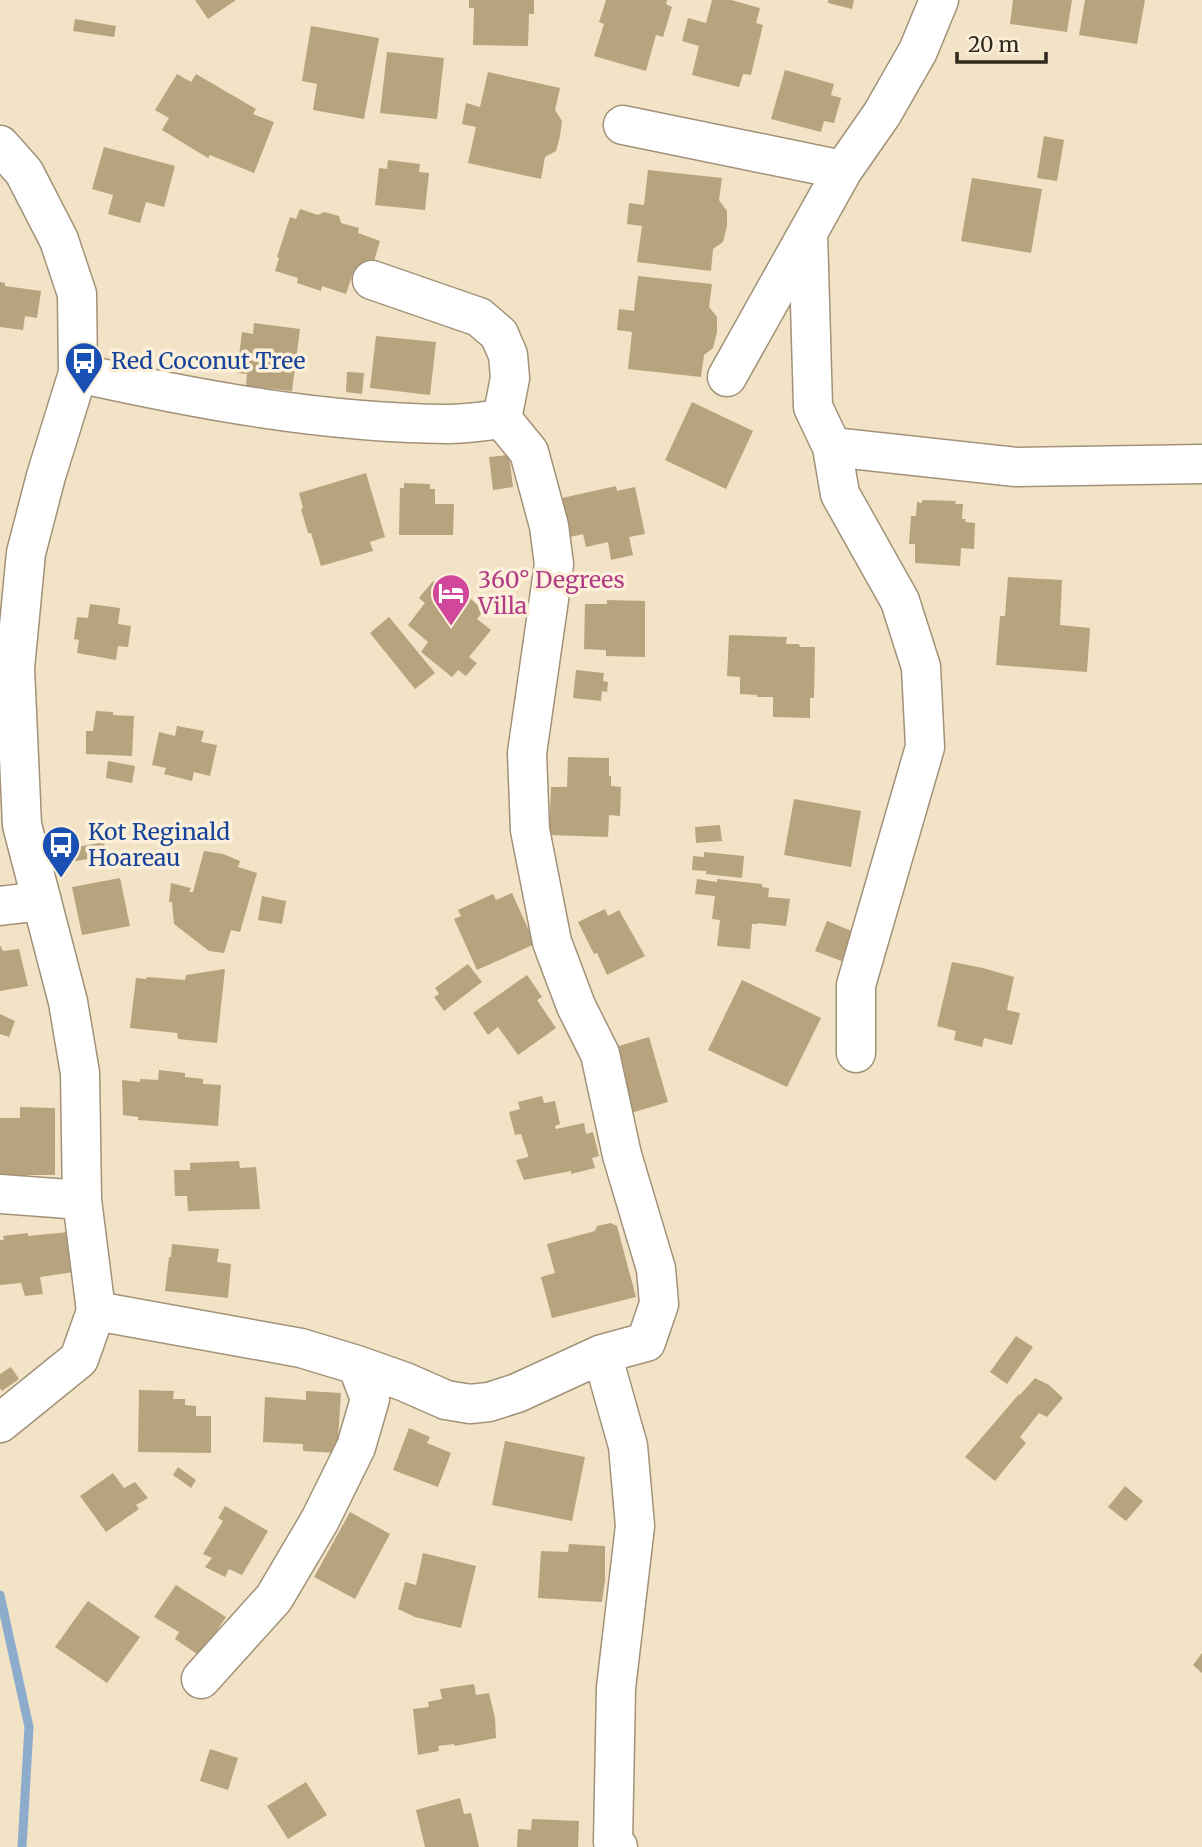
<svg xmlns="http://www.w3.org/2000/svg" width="1202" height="1847" viewBox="0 0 1202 1847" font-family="Merriweather,serif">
  <rect width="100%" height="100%" fill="#f2e2c6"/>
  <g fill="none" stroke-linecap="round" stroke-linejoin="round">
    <path stroke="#8daccb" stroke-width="9" d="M0,1595L29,1727L22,1847"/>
  </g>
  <path fill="#b7a37d" d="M195,0H236L208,19Z
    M469,0H534V14H529L528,46L473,45L474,8H469Z
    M606,0H667L666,4L672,7L663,37L656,35L646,71L594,56L604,24L599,22Z
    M712,0H731L760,8L756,23L763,25L751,75L743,74L739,87L692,75L699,46L682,41L688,18L706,23Z
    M828,0H854L852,9L828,3Z
    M1013,0H1072L1067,32L1010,24Z
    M1085,0H1145L1137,44L1079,35Z
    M75,19L116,26L114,37L73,31Z
    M311,26L379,38L364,119L313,110L317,84L302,81Z
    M387,52L444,58L437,119L380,113Z
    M785,70L834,84L831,95L841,98L834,123L824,121L821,132L771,119Z
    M488,72L560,88L555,110L562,121L560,136L556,151L545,157L541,179L468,163L476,127L462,124L466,103L480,107Z
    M177,74L191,82L196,74L256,109L253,114L274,122L254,173L210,155L208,158L162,130L169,118L155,110Z
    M1044,136L1064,140L1057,181L1037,178Z
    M104,147L175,166L164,207L146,202L140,223L108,214L113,195L92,189Z
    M388,160L420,164L419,172L429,173L425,210L375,205L379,168L387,169Z
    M648,170L722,178L719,200L727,211V226L723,242L713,249L711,271L637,262L642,226L627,224L629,203L644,205Z
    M972,178L1042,189L1031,253L961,241Z
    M300,209L318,215L324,212L339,216L341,223L359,228L358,233L380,241L369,278L353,273L346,294L322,286L321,291L297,283L298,278L275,271L279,258L277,257L290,217L296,219Z
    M638,276L712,284L709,307L717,317V332L713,348L704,355L701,377L628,369L632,332L617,330L619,309L634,311Z
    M0,282L5,283V286L41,291L37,318L25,316L23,330L0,327Z
    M254,323L300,329L292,391L246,386L247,374L237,373L242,332L253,334Z
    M376,336L436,342L430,395L370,388Z
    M347,372L364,373L362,394L346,392Z
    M692,402L753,431L726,489L665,460Z
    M509,455L513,487L493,490L489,457Z
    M366,473L385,537L370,542L373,551L321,566L311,533H308L301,509L303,508L299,493Z
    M404,483L430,484V489H435V504H454L453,535H399L400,488H404Z
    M616,486L617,491L635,487L645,534L629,537L633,555L611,560L608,542L586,547L583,534L570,537L562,498Z
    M922,500L956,501L955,504H963L962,519H966L965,522L975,523L974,549L961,548L960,566L915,563V544H909L911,516H916L917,502L922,503Z
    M1008,577L1062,580L1060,625L1090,628L1087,672L996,665L1000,616H1005Z
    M433,581L455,598L461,591L484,610L477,619L491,630L469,657L477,663L466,676L458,670L452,677L421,652L428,642L408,625L425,603L419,598Z
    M607,600L645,601V657L606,656V650L584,649L585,604H607Z
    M90,604L120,608L118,624L131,626L128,647L118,646L116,660L77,653L79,640L74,639L77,617L88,618Z
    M389,617L435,673L415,689L370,633Z
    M729,635L787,637L786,644H799L800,647H815L814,698H810V718L773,717V697H757V695L740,694V677L727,676Z
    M576,670L604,673L603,681L608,682L607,692L602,691L601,701L573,698Z
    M96,711L113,712V715L134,716L132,756L86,754V731H93Z
    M177,726L204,731L201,742L217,745L210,776L194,772L192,781L164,774L166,768L152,765L159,732L175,736Z
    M568,757L609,758V776H611V786L621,787L620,816L609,815L608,837L549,835L551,787H567Z
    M108,761L135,766L132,783L106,778Z
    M794,799L861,811L851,867L784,855Z
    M720,825L722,841L696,843L695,827Z
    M104,842L107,856L70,862L66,849Z
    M204,851L223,854L240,861L238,867L257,873L240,932L231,930L224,953L209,951L174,924L172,902H169L171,883L191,888L189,892H193Z
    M704,852L744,856L742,878L706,874V871L692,870L693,856L704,857Z
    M120,878L130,926L82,935L72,887Z
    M697,879L717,882V879L762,884V887L769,888L768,897L790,899L786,926L758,923V924H752L750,949L717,946L720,920L712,919L715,896L695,894Z
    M512,893L535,944L477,970L454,919L461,916L458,910L493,894L496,900Z
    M262,896L286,901L282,924L258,920Z
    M605,909L608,916L619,910L645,956L607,975L597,953L594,954L578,922Z
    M827,921L859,934L847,963L815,951Z
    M0,945L3,951L19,949L28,986L0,991Z
    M952,962L983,968L1014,977L1007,1010L1020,1013L1012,1045L984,1038L982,1047L954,1040L956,1031L937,1026Z
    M468,964L482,982L444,1011L434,997L439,994L435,988Z
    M225,969L217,1043L178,1039L177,1033L130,1028L136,978L146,979L147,977L185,980L186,975Z
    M527,975L542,997L537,1000L556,1028L518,1055L498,1027L488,1035L473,1013Z
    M742,980L821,1018L787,1087L708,1050Z
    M0,1014L15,1021L9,1037L0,1034Z
    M649,1037L668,1102L631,1113L612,1048Z
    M159,1070L185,1073V1077L203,1079V1084L221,1085L218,1126L138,1120V1117L123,1115L122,1080L140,1082V1079L158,1080Z
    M542,1096L544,1103L555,1101L560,1124L555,1126L556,1129L584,1123L586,1134L593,1132L599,1156L592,1158L595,1168L571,1174V1171L524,1180L516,1160L528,1157V1155L521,1134L515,1135L509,1112L520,1109L518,1102Z
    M20,1107L55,1108V1175H27V1178H7V1174H0V1118H20Z
    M239,1161L240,1168L256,1167L260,1209L188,1211L187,1196H175L174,1170H190V1163Z
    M611,1223L617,1226L636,1297L552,1318L541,1277L555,1273L547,1244L595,1231L597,1226Z
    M69,1232L74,1272L40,1277L43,1294L25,1296L21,1283L0,1285V1240H4L3,1236L28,1233V1236Z
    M172,1244L219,1249L217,1262L231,1264L228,1298L165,1291L169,1257H171Z
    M1016,1336L1033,1347L1007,1384L990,1372Z
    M11,1367L19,1379L2,1391L0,1388V1374Z
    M1035,1378L1049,1385L1063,1398L1047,1417L1039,1413L1020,1437L1026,1443L995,1481L965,1457L1019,1394L1020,1395Z
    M139,1390L174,1391L173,1399H185V1405L196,1406V1416H211V1453L138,1452Z
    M306,1391L341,1393L337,1453L303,1451V1444L263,1442L265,1397L306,1400Z
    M409,1428L430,1437L427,1443L451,1453L438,1487L393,1470Z
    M505,1441L585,1457L572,1521L492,1505Z
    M178,1467L196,1480L191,1488L173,1475Z
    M113,1473L124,1488L135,1482L148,1498L136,1505L139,1509L106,1532L80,1496Z
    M1125,1486L1143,1501L1126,1521L1108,1507Z
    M225,1506L268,1531L242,1575L229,1569L225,1577L205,1567L212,1558L203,1554L223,1521L218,1518Z
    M350,1512L390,1534L355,1599L314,1577Z
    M569,1544L605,1546V1580L602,1602L538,1598L541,1551L568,1552Z
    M423,1553L476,1566L461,1628L415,1617L398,1609L405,1582L416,1585Z
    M176,1585L226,1617L200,1656L175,1639L179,1632L154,1617Z
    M88,1601L140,1637L107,1683L55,1647Z
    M1202,1653V1673L1193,1665Z
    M474,1684L476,1695L489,1693L495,1718L496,1738L455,1746L454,1744L438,1746L439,1751L418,1755L413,1709L429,1707L428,1702L442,1699L440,1689Z
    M210,1749L238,1758L228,1790L200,1781Z
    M306,1782L327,1815L288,1839L267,1806Z
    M460,1798L464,1814L471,1813L479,1847H425L416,1810Z
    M532,1819L579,1821L578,1847H517L518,1829L531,1830Z"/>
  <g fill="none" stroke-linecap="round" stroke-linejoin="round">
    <g stroke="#a19278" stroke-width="41">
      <path id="minor" d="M623,125L843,170
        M0,145L24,172L59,240L77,294L78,373L46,476L26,553L15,668L22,825L68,1002L80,1073L82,1200L96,1311L79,1359L0,1423
        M808,233L813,407L832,447L840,494L900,601L921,667L925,747L856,985V1053
        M372,280L479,317L499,334L508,355L510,378L502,419
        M78,373C199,400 324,423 448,424C466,424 484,421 502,419
        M727,377L843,170L882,114L918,51L939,0
        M832,447L1016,467L1202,464
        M0,906L42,901
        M0,1194L82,1200
        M96,1311L301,1348L357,1365L370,1399L356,1447L320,1520L274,1598L201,1679
        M602,1354L628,1446L635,1526L616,1688L613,1842L618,1847
        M357,1365L405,1382L446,1400L470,1404L489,1402L517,1393L602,1354L646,1342L659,1304L656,1269L622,1155L600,1054L576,1006L552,942L530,830L527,753L554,564L549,526L529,452L502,419"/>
    </g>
    <use href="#minor" stroke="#fff" stroke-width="38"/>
  </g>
  <defs>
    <g id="bus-pin" transform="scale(2.0125)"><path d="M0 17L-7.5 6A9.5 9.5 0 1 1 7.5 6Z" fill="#1a4fb4" stroke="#fcf0da"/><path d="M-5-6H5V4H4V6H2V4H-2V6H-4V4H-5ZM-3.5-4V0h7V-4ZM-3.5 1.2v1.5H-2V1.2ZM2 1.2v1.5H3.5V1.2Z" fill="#fff"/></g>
    <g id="hotel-pin" transform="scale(2.0125)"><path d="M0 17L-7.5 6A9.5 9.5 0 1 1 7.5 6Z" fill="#d1479c" stroke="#fcf0da"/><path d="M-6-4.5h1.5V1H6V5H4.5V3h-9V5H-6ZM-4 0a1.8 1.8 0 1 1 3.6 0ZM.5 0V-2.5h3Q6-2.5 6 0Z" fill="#fff"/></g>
  </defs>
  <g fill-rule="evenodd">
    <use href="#bus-pin" x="84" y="361"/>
    <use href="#hotel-pin" x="451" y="593"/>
    <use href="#bus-pin" x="61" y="845"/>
  </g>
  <g text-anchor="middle" stroke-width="7" stroke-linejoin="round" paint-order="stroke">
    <g font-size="23" fill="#164399" stroke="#fcf0da" text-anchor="start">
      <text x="111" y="369">Red Coconut Tree</text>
      <text x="88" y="840">Kot Reginald<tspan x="88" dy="26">Hoareau</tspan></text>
    </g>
    <g font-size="23" fill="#b23c85" stroke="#fcf0da" text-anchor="start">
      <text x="478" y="588">360° Degrees<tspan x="478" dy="26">Villa</tspan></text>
    </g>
  </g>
  <path d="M957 52v10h89v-10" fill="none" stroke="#2e281d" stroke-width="3.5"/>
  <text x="968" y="52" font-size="21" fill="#2e281d" stroke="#fcf0da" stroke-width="5" paint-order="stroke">20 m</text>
</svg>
